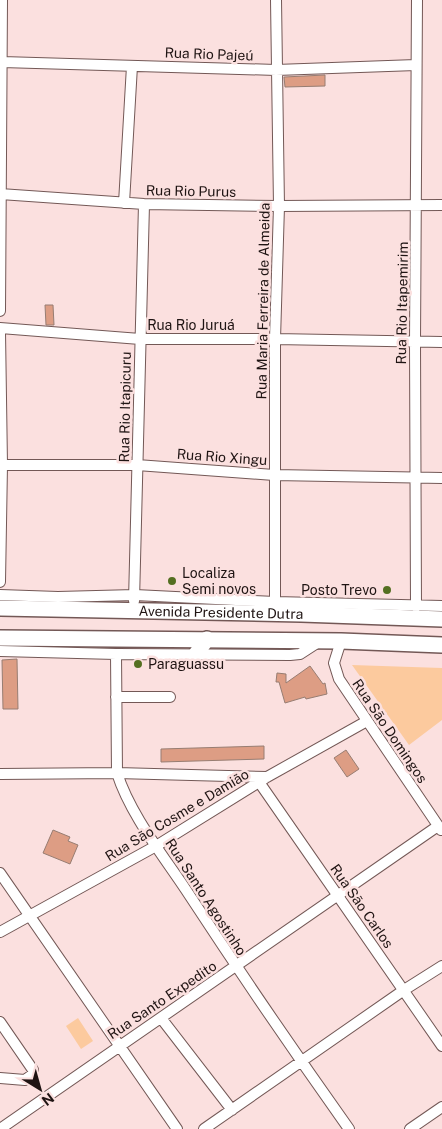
<svg xmlns="http://www.w3.org/2000/svg" width="442" height="1129" viewBox="0 0 442 1129" font-family="'Public Sans',sans-serif">
  <rect width="100%" height="100%" fill="#fbe0df"/>
  <path fill="#fcca9e" d="M352,665L442,668V720L409,745Z
    M78,1018L93,1041L81,1049L66,1026Z"/>
  <path fill="#dd9d84" stroke="#977d72" d="M325,75V86L285,87L284,77Z
    M45,305H53L54,325H46Z
    M17,659L18,709H3L2,660Z
    M310,666L323,684L325,683L327,694L306,699L305,697L285,703L279,682H276L277,673L286,674V683Z
    M264,746V759L161,762V749Z
    M346,750L359,769L347,777L334,758Z
    M53,830L70,837L68,841L78,845L70,864L43,853Z"/>
  <g fill="none" stroke-linecap="round" stroke-linejoin="round">
    <g stroke="#735856" stroke-width="12">
      <path id="minor" d="M2,62L276,70L416,65
        M0,194L144,204L279,206L442,205
        M124,203L132,66
        M0,311L2,0
        M0,328L140,339H275L442,342
        M0,332L2,465L0,582
        M0,465H137L274,475L442,478
        M0,595L58,597L135,595L275,602L442,606
        M134,601L144,204
        M275,602V339L279,206L276,0
        M416,607L415,343L417,0
        M341,641L334,663L339,679L441,830
        M0,651L116,654L290,655L300,654L320,641
        M116,654L117,773C130,814 162,854 186,890C239,971 293,1050 349,1129
        M116,697H170
        M0,774L117,773L267,777
        M259,782L442,1046
        M0,873L177,1129
        M0,932L156,846L267,777L367,721
        M161,1018L232,1110
        M0,1022L33,1070V1074L25,1080L0,1078
        M0,1129L438,826
        M204,1129L404,990L442,966
        M410,1129L442,1107"/>
    </g>
    <g stroke="#735856" stroke-width="18">
      <g id="highway">
        <path id="s1" d="M0,608L301,614L442,619"/>
        <path d="M0,638L341,641L442,645"/>
        <path d="M196,654L207,639"/>
      </g>
    </g>
    <use href="#minor" stroke="#fff" stroke-width="10"/>
    <use href="#highway" stroke="#fff" stroke-width="15"/>
  </g>
  <g fill="#546f21" stroke="#fbe0df" stroke-width="2">
    <circle cx="172" cy="581" r="5"/>
    <circle cx="387" cy="590" r="5"/>
    <circle cx="138" cy="664" r="5"/>
  </g>
  <g text-anchor="middle" stroke-width="5" stroke-linejoin="round" paint-order="stroke">
    <g font-size="14" fill="#1f1413" stroke="#fbe0df">
      <text transform="translate(209 54) rotate(2)" y="5">Rua Rio Pajeú</text>
      <text transform="translate(191 191) rotate(1)" y="5">Rua Rio Purus</text>
      <text transform="translate(263 301) rotate(-89)" y="5">Rua Maria Ferreira de Almeida</text>
      <text transform="translate(402 303) rotate(-89)" y="5">Rua Rio Itapemirim</text>
      <text x="191" y="330">Rua Rio Juruá</text>
      <text transform="translate(125 407) rotate(-89)" y="5">Rua Rio Itapicuru</text>
      <text transform="translate(222 457) rotate(4)" y="5">Rua Rio Xingu</text>
      <text dy="5" stroke="none"><textPath href="#s1" startOffset="221">Avenida Presidente Dutra</textPath></text>
      <text transform="translate(390 731) rotate(56)" y="5">Rua São Domingos</text>
      <text transform="translate(177 815) rotate(-31)" y="5">Rua São Cosme e Damião</text>
      <text transform="translate(206 897) rotate(57)" y="5">Rua Santo Agostinho</text>
      <text transform="translate(362 906) rotate(55)" y="5">Rua São Carlos</text>
      <text transform="translate(162 1000) rotate(-34)" y="5">Rua Santo Expedito</text>
    </g>
    <g font-size="14" fill="#1f1413" stroke="#fbe0df" text-anchor="start">
      <text x="182" y="578">Localiza<tspan x="182" dy="16">Semi novos</tspan></text>
      <text x="377" y="595" text-anchor="end">Posto Trevo</text>
      <text x="148" y="669">Paraguassu</text>
    </g>
  </g>
  <g transform="translate(40 1089) rotate(143)" stroke="#fbe0df" stroke-width="4" paint-order="stroke">
  <path d="M0-4L9 19L0 12L-9 19Z" fill="#1f1413"/>
  <text y="-8" font-size="14" font-weight="bold" text-anchor="middle" fill="#1f1413">N</text>
  </g>
</svg>
